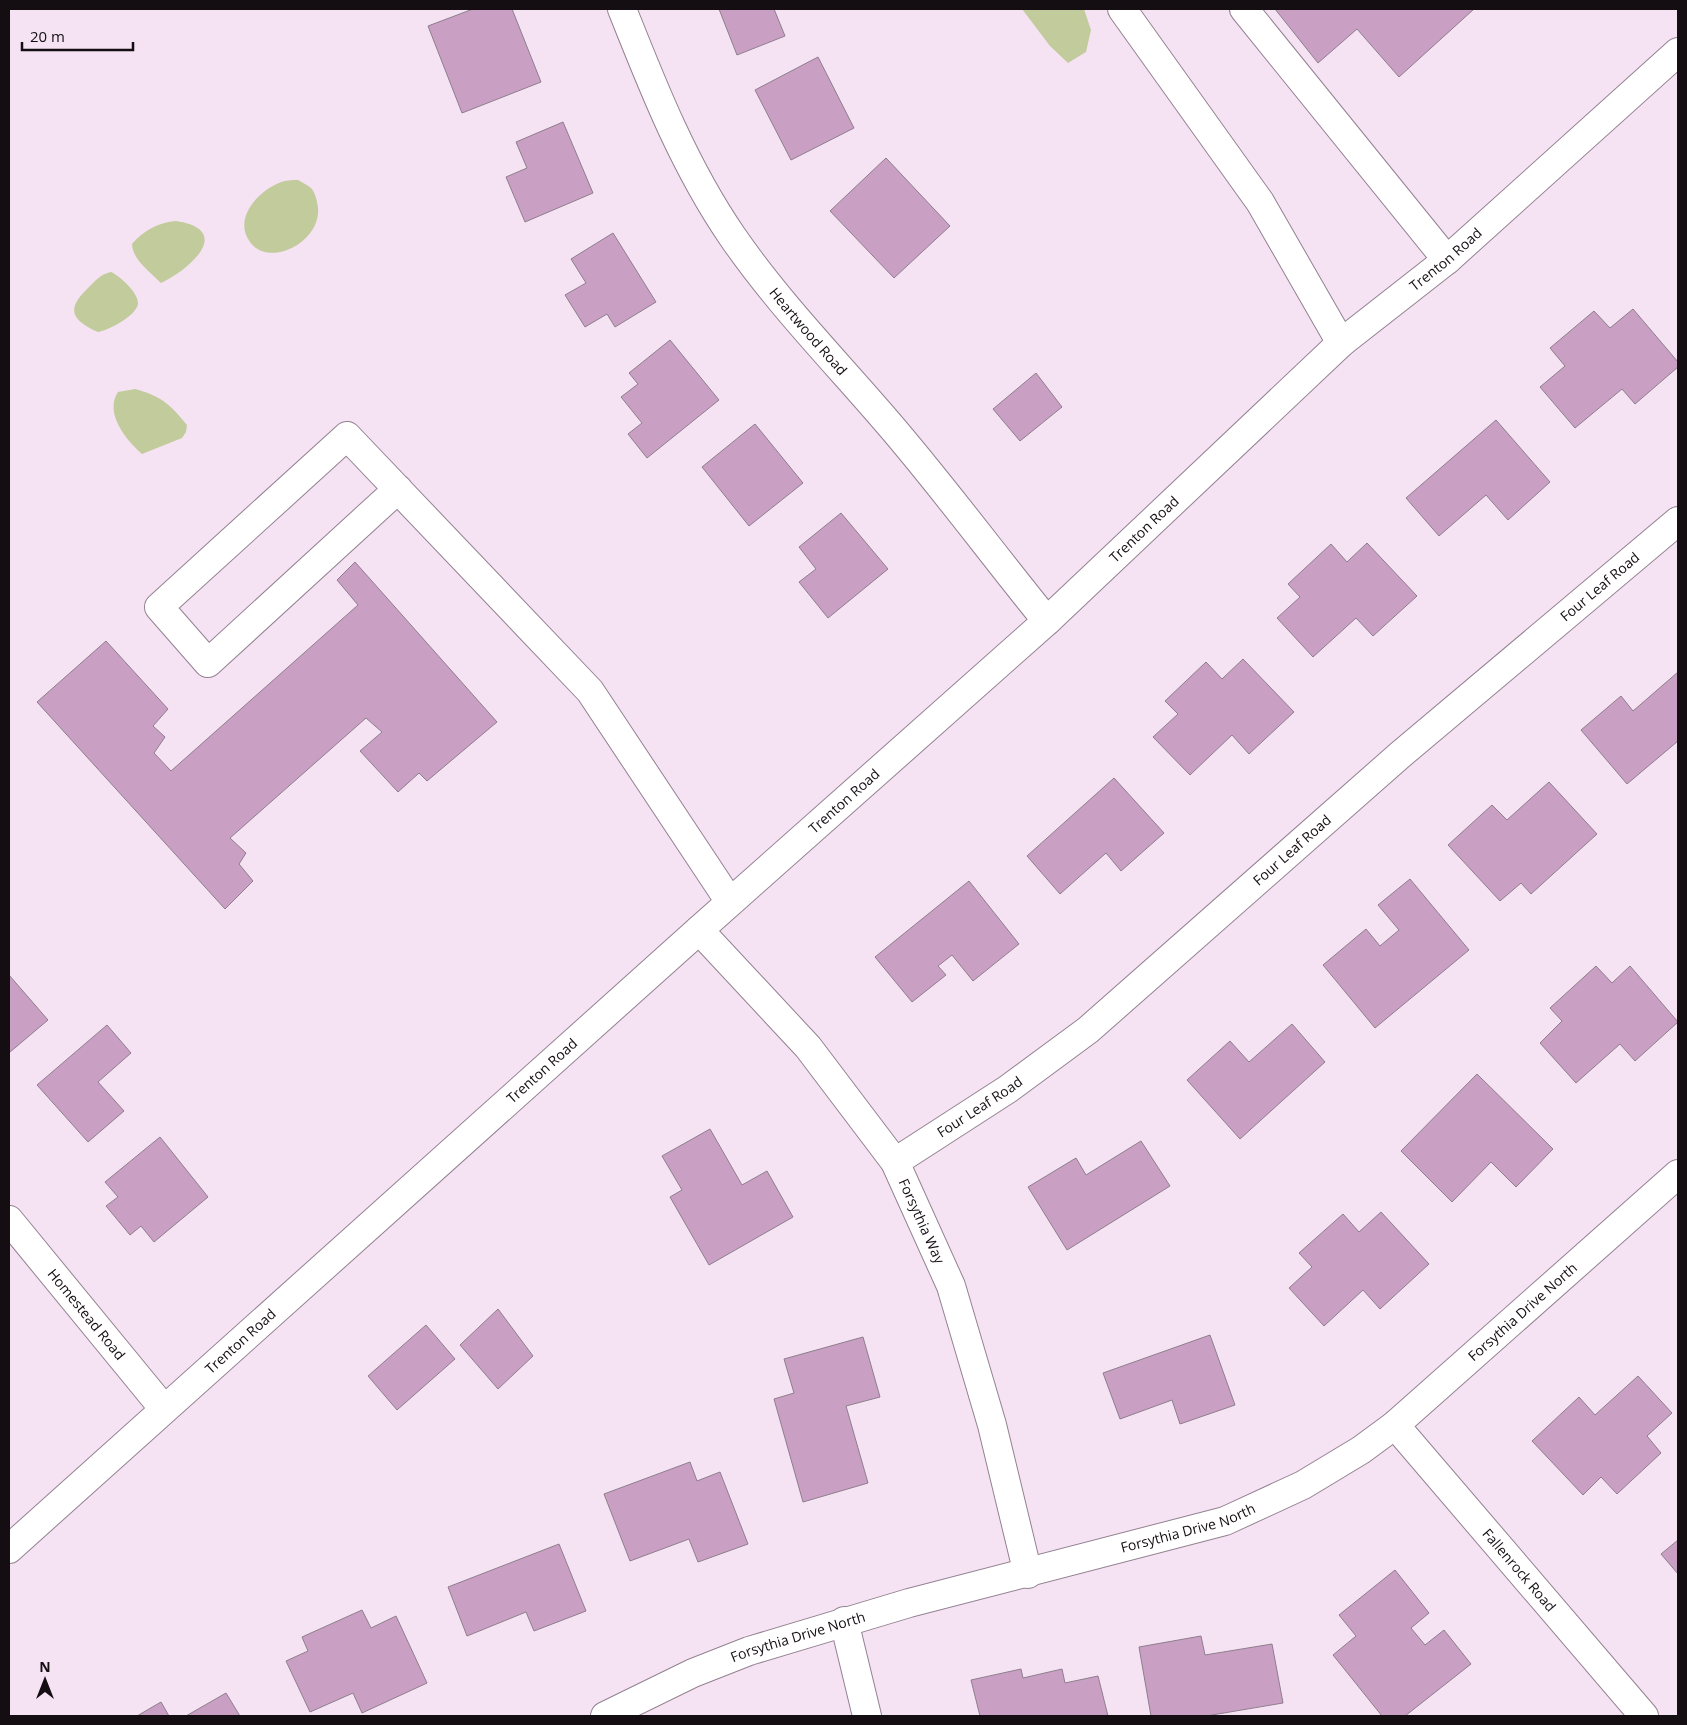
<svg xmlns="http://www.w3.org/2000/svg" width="1687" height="1725" viewBox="0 0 1687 1725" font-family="'Open Sans',sans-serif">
  <rect width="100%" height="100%" fill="#f5e3f3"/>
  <path fill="#c2cb9c" d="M1022,9H1084L1091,30L1086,52L1068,63L1050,46Z
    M298,180C302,182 307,185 311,188C314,191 316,197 317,202C327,239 270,270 250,242C233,219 257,192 279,183C285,180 292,180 298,180Z
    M176,221C235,230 189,270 161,283C151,273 132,259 132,244C143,231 159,222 176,221Z
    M111,272C120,276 139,293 138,304C136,316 109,330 98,332C69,319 67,308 89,287C96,280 101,274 111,272Z
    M135,389C161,396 170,404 187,425L186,432L182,438L142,454C126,440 104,413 118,392Z"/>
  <path fill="#c9a0c4" stroke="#8e7e8c" d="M473,9H512L541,82L462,113L428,26Z
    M719,9H774L785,36L737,55Z
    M1275,9H1474L1399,77L1357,29L1318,63Z
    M818,57L854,128L791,160L755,90Z
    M563,122L593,193L525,222L506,177L527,168L516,142Z
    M886,158L950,226L894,278L830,211Z
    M613,233L656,302L615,327L607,314L585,327L565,295L586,283L571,259Z
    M1633,309L1678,362V367L1635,404L1622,389L1575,428L1540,387L1565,366L1550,348L1594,311L1610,328Z
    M670,340L719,400L647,458L628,434L642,423L621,397L638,384L629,373Z
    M1036,373L1062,407L1020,441L993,409Z
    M1496,420L1550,482L1508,520L1486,495L1439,536L1406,498Z
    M755,424L803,483L749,526L702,467Z
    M841,513L888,569L828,618L799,582L816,569L799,547Z
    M1367,543L1417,596L1373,636L1356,618L1313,657L1277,618L1300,597L1288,584L1331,544L1347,562Z
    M355,562L497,722L427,781L419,773L398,792L360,751L382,732L366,718L230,838L246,853L239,864L253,881L225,909L37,702L106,641L168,709L153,726L165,737L154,753L171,771L358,605L337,580Z
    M1243,659L1294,712L1249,754L1232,735L1190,775L1153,737L1178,714L1165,701L1206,662L1222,679Z
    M1678,672V741L1627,784L1581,730L1621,696L1633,711Z
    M1114,778L1164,833L1121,871L1106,853L1060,894L1027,856Z
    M1549,782L1597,834L1531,894L1521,883L1500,901L1448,845L1492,805L1507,820Z
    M1410,879L1469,950L1375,1028L1323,965L1366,929L1380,946L1399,930L1378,905Z
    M969,881L1019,944L973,981L952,955L938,966L946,975L912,1002L875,957Z
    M1596,966L1612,983L1630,966L1678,1022L1635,1061L1620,1044L1576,1083L1540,1043L1562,1021L1550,1008Z
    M9,975L48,1020L10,1052L9,1050Z
    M1292,1024L1325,1062L1240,1139L1187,1080L1230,1041L1249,1062Z
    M107,1025L131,1053L98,1082L124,1111L88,1142L37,1085Z
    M1477,1074L1553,1149L1516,1187L1491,1162L1452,1202L1401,1151Z
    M710,1129L742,1185L767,1171L793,1217L709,1265L670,1197L682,1190L662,1156Z
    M160,1137L208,1197L154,1242L141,1226L130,1235L106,1206L118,1197L105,1182Z
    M1141,1141L1170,1186L1067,1250L1028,1187L1076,1158L1086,1175Z
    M1381,1212L1429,1264L1380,1309L1363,1290L1324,1326L1289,1288L1312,1267L1299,1253L1343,1214L1359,1232Z
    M498,1309L533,1356L498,1389L460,1345Z
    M426,1325L455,1359L397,1410L368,1376Z
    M1210,1335L1235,1405L1180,1424L1172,1400L1120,1419L1103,1373Z
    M863,1337L880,1397L846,1406L868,1483L803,1502L774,1399L794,1393L784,1359Z
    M1638,1376L1672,1413L1647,1436L1661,1453L1617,1494L1601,1477L1583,1495L1532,1441L1579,1397L1595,1415Z
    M690,1462L697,1481L720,1472L748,1544L698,1562L689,1539L630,1561L604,1494Z
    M1678,1540V1574L1661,1554Z
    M559,1544L586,1611L534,1631L526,1612L467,1636L448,1587Z
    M1395,1570L1429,1613L1411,1628L1425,1645L1444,1630L1471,1664L1405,1716H1382L1333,1655L1356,1636L1339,1615Z
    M362,1610L371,1628L396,1616L427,1683L362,1713L353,1693L310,1712L286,1661L308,1651L302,1637Z
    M1201,1636L1205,1655L1272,1644L1283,1703L1206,1716H1151L1139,1647Z
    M1021,1669L1023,1678L1062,1669L1065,1683L1098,1676L1108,1716H980L971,1680Z
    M226,1693L240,1716H186Z
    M161,1702L169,1716H137Z"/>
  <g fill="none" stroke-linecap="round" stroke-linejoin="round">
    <g stroke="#938291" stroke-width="30">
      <g id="minor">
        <path id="s1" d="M622,9C653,87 684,166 732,236C778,303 836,362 889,424C944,488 994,556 1047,621"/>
        <path d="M1122,9L1260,202L1341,343"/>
        <path d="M1244,9L1447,260"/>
        <path d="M398,489L208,663L159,607L347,436L590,691L730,902"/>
        <path id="s2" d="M699,930L808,1047L895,1162L951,1286L992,1425L1028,1574"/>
        <path id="s3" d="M895,1162L1008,1089L1088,1030L1400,755L1678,521"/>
        <path id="s4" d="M9,1220L164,1409"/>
        <path id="s5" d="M1395,1425L1644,1716"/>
        <path d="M844,1621L867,1716"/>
        <path id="s6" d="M605,1716L693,1673L749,1651L909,1603L1225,1521L1303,1485L1361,1450L1395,1425L1678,1174"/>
      </g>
    </g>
    <g stroke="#938291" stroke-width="30">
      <g id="major">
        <path id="s7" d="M9,1549L699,930L1047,621L1341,343L1447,260L1678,52"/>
      </g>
    </g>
    <use href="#minor" stroke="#fff" stroke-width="28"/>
    <use href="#major" stroke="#fff" stroke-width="28"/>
  </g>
  <g text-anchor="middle" stroke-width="5" stroke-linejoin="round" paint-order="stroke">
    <g font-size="14" fill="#140e13" stroke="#f5e3f3">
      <text dy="5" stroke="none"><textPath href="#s7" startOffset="1931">Trenton Road</textPath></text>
      <text dy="5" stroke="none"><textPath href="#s1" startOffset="375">Heartwood Road</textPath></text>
      <text dy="5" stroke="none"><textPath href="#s7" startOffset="1526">Trenton Road</textPath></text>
      <text dy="5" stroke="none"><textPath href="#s3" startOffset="911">Four Leaf Road</textPath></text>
      <text dy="5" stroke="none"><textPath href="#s7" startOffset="1121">Trenton Road</textPath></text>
      <text dy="5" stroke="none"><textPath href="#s3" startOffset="506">Four Leaf Road</textPath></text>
      <text dy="5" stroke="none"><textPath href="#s7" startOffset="716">Trenton Road</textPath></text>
      <text dy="5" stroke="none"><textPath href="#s3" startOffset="101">Four Leaf Road</textPath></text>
      <text dy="5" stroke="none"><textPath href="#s2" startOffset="369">Forsythia Way</textPath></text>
      <text dy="5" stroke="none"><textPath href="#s6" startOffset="1018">Forsythia Drive North</textPath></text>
      <text dy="5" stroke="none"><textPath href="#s4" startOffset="122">Homestead Road</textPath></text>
      <text dy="5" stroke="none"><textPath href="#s7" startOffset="311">Trenton Road</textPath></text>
      <text dy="5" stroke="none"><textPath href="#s6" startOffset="614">Forsythia Drive North</textPath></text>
      <text dy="5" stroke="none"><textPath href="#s5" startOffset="191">Fallenrock Road</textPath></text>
      <text dy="5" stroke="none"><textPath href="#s6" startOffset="209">Forsythia Drive North</textPath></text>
    </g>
  </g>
  <rect width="1687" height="1725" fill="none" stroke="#140e13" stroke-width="20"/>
  <g transform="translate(45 1680)" stroke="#f5e3f3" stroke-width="4" paint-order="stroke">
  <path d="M0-4L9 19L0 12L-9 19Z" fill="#140e13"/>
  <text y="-8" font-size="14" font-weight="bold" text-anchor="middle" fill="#140e13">N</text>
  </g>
  <path d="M22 42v8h111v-8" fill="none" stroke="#140e13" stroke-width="2.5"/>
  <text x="30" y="42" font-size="15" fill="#140e13" stroke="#f5e3f3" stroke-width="4" paint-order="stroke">20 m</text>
</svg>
